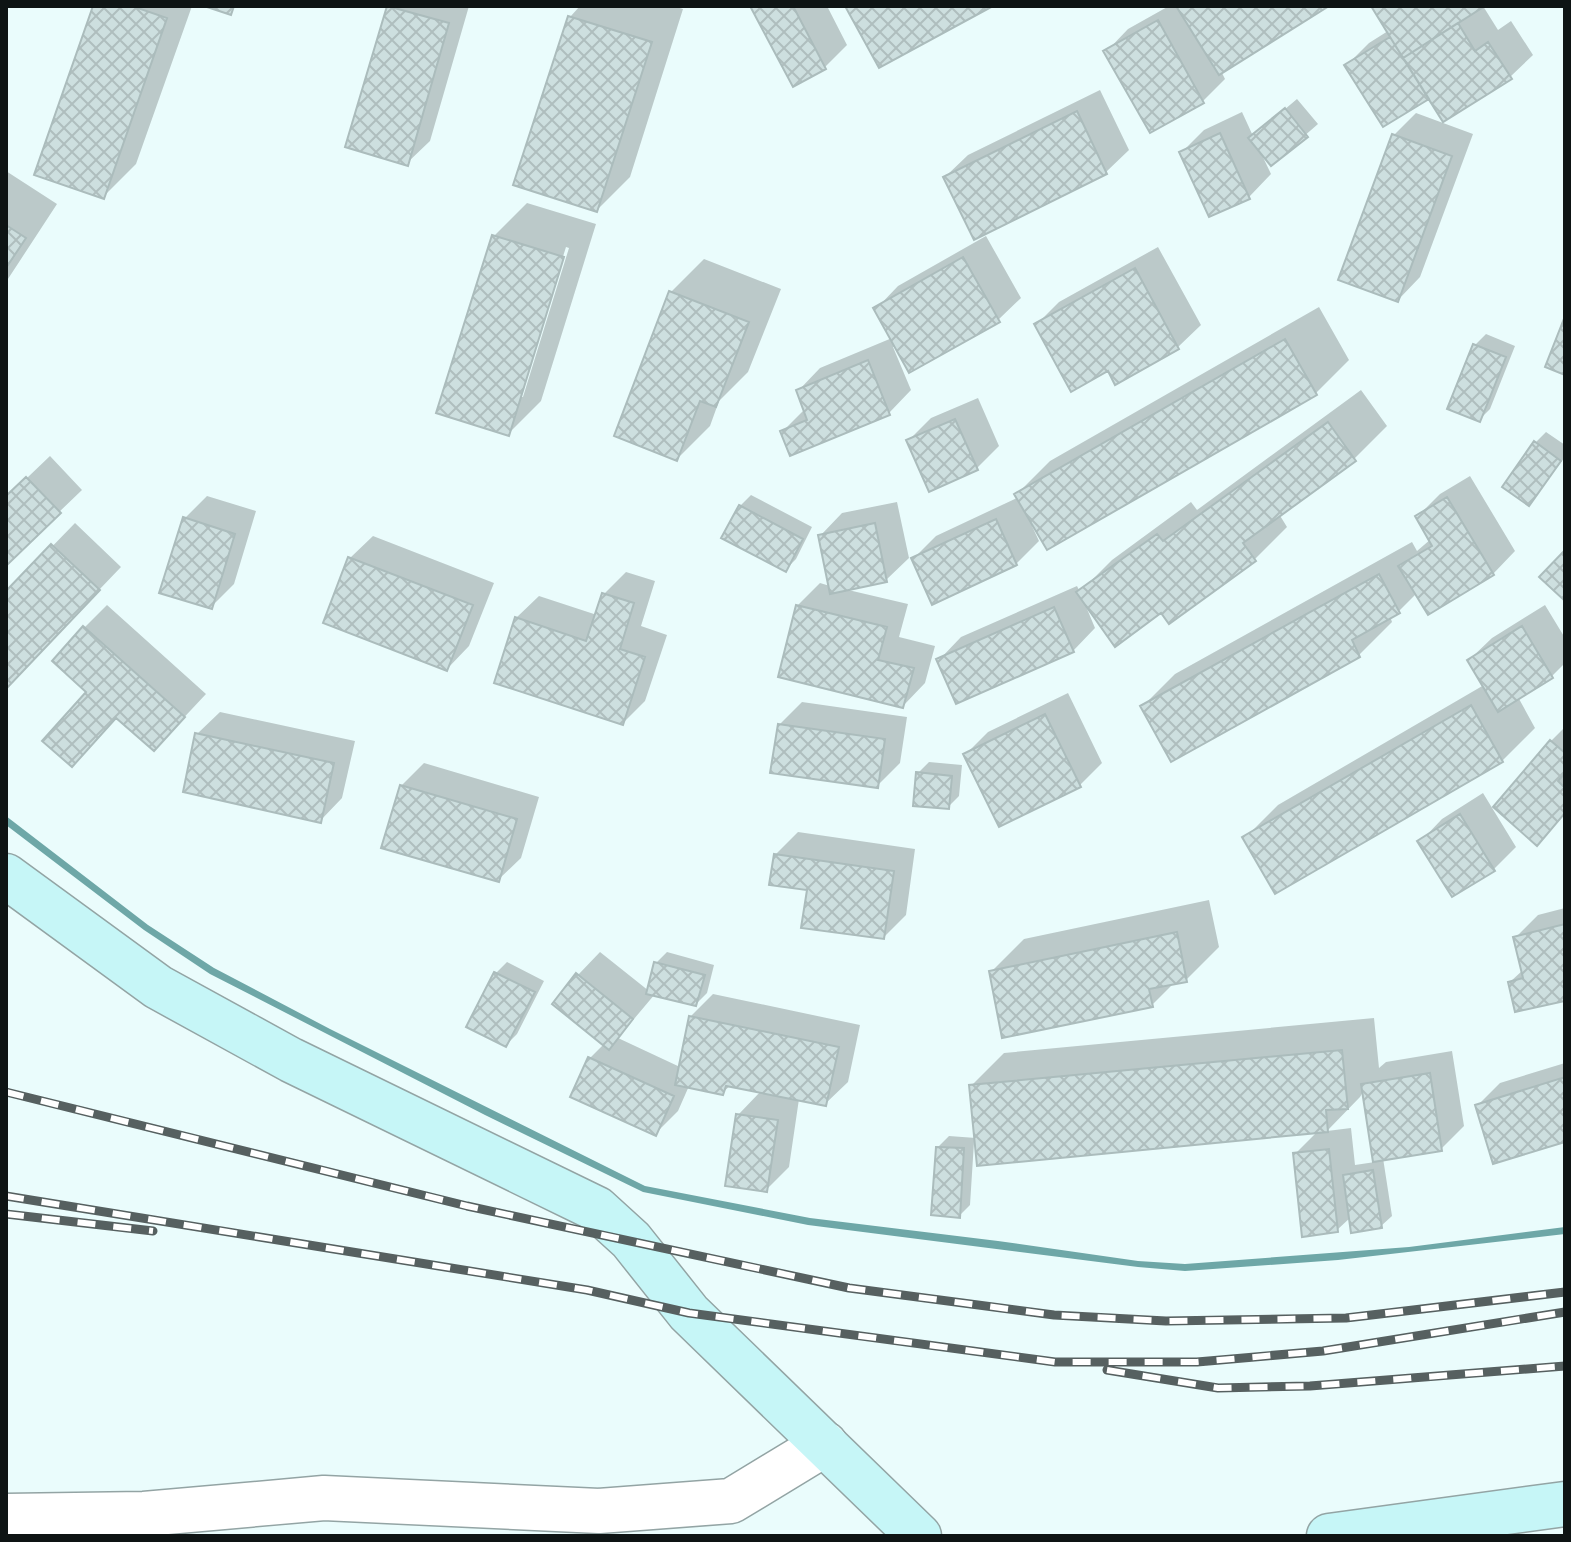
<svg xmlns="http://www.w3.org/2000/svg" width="1571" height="1542" viewBox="0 0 1571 1542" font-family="Figtree,sans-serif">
  <defs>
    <pattern id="building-cross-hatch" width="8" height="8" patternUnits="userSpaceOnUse" patternTransform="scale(2)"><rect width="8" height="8" fill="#cddfdf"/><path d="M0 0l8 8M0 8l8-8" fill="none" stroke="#afbebe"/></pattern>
  </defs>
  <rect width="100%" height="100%" fill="#eafcfc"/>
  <path fill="#6ea7a7" d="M6,816L148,925L214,968L330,1029L645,1186L810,1218L998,1241L1138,1261L1185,1264L1409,1247L1565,1227V1234L1338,1260L1185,1271L1138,1267L808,1225L643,1192L485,1115L210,974L144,930L6,825Z"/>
  <path fill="#0003" fill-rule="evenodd" d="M95,6H192L136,164L103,197Z
    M389,6H469L430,141L407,163L347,146Z
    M580,6H673L683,9L630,177L597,210L570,17Z
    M753,6H827L847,45L825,67Z
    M1169,6H1325L1221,71L1225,79L1203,101L1151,130L1106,52L1128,29Z
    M1373,6H1483L1498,30L1511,21L1533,55L1510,77L1429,96L1347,65L1369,43L1388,31Z
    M1100,90L1129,150L1106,172L945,177L968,155Z
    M1297,99L1318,124L1272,164L1261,153L1271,174L1249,197L1182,152L1204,130L1242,112L1253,136Z
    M1416,113L1473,134L1420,277L1398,300L1394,135Z
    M6,171L57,204L6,282Z
    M527,203L596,224L541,401L508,434L494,236ZM566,247L569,248L523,397H519Z
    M986,236L1021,298L998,320L893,347L911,390L889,413L782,432L805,409L798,391L820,368L892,338L876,309L898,286Z
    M1158,247L1201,325L1178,347L1116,382L1109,369L1037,324L1059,302Z
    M704,259L781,289L748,372L719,401L710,426L677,459L671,292Z
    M1319,307L1349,360L1316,393L1047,547L1034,525L1032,526L1039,541L1016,564L913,559L936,536L1019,497L1017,494L1050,461Z
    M1486,334L1515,346L1490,409L1479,420L1475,345Z
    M1361,390L1387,426L1354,459L1279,514L1287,527L1254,560L1161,610L1085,604L1095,628L1073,651L939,660L961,637L1077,586L1080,592L1112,560L1191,502L1197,510Z
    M978,398L999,446L976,469L908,441L931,418Z
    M1546,432L1565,445V457L1529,504L1535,443Z
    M50,456L82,490L6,563V498Z
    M1470,476L1515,551L1493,574L1417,593L1399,611L1390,616L1392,622L1359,655L1172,760L1142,707L1175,674L1412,542L1417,551L1431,539L1417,517L1440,494Z
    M751,495L812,527L796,559L785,570L740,506Z
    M207,496L256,511L234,584L211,607L185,518Z
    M897,502L909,558L886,580L844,589L908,604L899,637L935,646L925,683L903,706L797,606L820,583L830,586L820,536L842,513Z
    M75,523L121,567L6,687V594Z
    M373,536L494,583L469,646L447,669L350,558Z
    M626,572L655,581L641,626L667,635L645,701L623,723L516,618L539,596L597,615L604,594Z
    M107,605L206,694L176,726L118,716L72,765L89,692L84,628Z
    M1545,605L1565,638V663L1552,676L1518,697L1535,728L1502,761L1245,838L1278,805L1484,685L1469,660L1492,638Z
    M1068,693L1102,763L1080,785L965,755L988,732Z
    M802,702L907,717L900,763L877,786L779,725Z
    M220,712L355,741L342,798L320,821L197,734Z
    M1565,727V814L1537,843L1551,741Z
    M929,762L962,765L959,796L948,807L918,773Z
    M424,763L539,797L521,858L498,880L401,786Z
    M1483,793L1516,847L1494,869L1420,842L1442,819Z
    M798,832L915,849L906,915L884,937L810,889L775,855Z
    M1209,900L1219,947L1186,980L1175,982L1152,1005L991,972L1024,939Z
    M1565,908V999L1510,982L1523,970L1515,938L1538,915Z
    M600,952L649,991L656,963L667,952L714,965L707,993L696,1004L655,994L618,1038L680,1067L690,1017L713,994L860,1025L848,1082L825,1104L799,1099L789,1167L766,1190L738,1115L761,1091L731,1085L722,1093L689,1086L678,1111L655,1134L590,1058L604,1044L578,975Z
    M507,962L544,981L517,1034L506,1045L496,973Z
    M1374,1018L1379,1068L1386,1062L1452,1051L1464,1126L1441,1149L1383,1158L1392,1216L1381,1226L1351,1217L1337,1230L1295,1154L1318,1131L974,1142L970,1205L959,1216L938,1147L949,1136L976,1138L971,1086L1004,1053ZM1364,1090L1375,1162L1355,1165L1351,1128L1327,1131L1360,1097Z
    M1565,1063V1140L1477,1106L1500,1083Z"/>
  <path fill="url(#building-cross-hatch)" stroke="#abbcbc" stroke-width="2" d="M93,6H132L167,18L104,199L34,175Z
    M204,6H234L231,15Z
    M387,6L449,23L408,166L345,147Z
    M750,6H793L826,69L793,87Z
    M845,6H993L879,68Z
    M1176,6H1329L1219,75Z
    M1371,6H1485L1403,58Z
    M568,16L652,42L597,212L513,185Z
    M1158,20L1204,103L1150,133L1103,51Z
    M1458,23L1475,51L1488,42L1512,79L1443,122L1403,58Z
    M1390,37L1429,99L1383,127L1344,65Z
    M1285,108L1308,137L1271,166L1248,138Z
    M1077,111L1107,174L974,240L943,177Z
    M1220,133L1250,199L1209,217L1179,152Z
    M1392,134L1452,156L1398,302L1338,280Z
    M6,225L26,238L6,268Z
    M492,235L564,257L509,436L436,413Z
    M963,257L1000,322L909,373L873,308Z
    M1135,268L1179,349L1115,385L1108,371L1071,392L1034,324Z
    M669,291L749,322L716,407L700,401L677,461L614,436Z
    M1565,316V375L1545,367Z
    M1285,339L1317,395L1047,550L1014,494Z
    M1473,344L1506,357L1480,422L1447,409Z
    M868,360L890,415L790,456L780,431L807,420L796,390Z
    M955,419L978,470L929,492L906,440Z
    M1328,422L1356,461L1243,543L1256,561L1169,624L1161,613L1115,647L1076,592L1157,534L1163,541Z
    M1534,441L1561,461L1529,506L1502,487Z
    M26,477L61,513L6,566V496Z
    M1447,497L1494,575L1428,615L1398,566L1432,546L1415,516Z
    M739,505L803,539L786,572L721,538Z
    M183,517L235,534L212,609L159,593Z
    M996,519L1017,565L932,605L911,558Z
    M875,523L887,582L830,594L818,535Z
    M51,544L100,590L6,689V591Z
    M1565,550V601L1539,577Z
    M348,557L473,605L447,671L323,623Z
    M1379,574L1400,613L1352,640L1360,657L1171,762L1140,706Z
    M602,593L634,603L620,649L645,657L623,725L494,683L515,617L586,641Z
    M796,605L887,627L878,660L914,668L903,708L778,677Z
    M1054,607L1074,652L956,704L936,659Z
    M83,626L185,717L154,751L116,718L72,767L42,741L86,692L52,661Z
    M1522,626L1553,678L1498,712L1467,660Z
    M1471,705L1503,762L1275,894L1242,837Z
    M1045,714L1081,787L999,827L963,754Z
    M778,724L885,739L878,788L770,773Z
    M195,733L334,763L321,823L183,792Z
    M1550,740L1565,753V773L1558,781L1565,788V813L1537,846L1493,807Z
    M916,772L952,776L949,809L913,806Z
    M400,785L517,819L499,882L381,848Z
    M1460,814L1495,871L1452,897L1417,841Z
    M774,854L894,871L884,939L801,928L807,890L769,885Z
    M1565,924V1001L1515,1012L1508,982L1523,978L1513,937Z
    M1177,932L1187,982L1149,989L1153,1007L1002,1038L989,971Z
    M654,962L705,975L696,1006L646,994Z
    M494,972L535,992L506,1047L466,1027Z
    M576,973L633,1019L609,1050L552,1004Z
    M689,1016L839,1047L826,1106L726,1086L723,1095L675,1085Z
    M1342,1050L1348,1109L1326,1110L1328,1132L977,1166L969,1085Z
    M588,1057L674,1096L656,1136L570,1097Z
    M1430,1073L1442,1151L1373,1162L1361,1084Z
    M1565,1077V1142L1493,1164L1475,1105Z
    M736,1114L778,1120L767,1192L725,1186Z
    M936,1147L964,1148L960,1218L931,1215Z
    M1329,1149L1338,1232L1302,1237L1293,1153Z
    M1373,1170L1382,1228L1351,1233L1343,1175Z"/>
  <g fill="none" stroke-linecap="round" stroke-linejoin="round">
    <g stroke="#93a4a4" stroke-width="47">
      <path id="street" d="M6,1516L144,1514L324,1498L599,1511L731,1501L825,1444"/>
    </g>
    <g stroke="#93a4a4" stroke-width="47">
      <path id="secondary" d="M6,876L158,987L291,1060L597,1209L631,1240L689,1313L919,1536
        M1329,1536L1565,1504"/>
    </g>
    <use href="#street" stroke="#fff" stroke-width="44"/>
    <use href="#secondary" stroke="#c6f6f7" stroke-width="44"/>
    <g stroke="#566060" stroke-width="9">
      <path id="rail" d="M6,1092L467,1206L849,1288L1054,1315L1166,1321L1346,1318L1565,1292
        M6,1196L587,1290L689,1313L1055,1362H1197L1323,1351L1565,1312
        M6,1214L153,1231
        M1107,1370L1218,1388L1310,1386L1565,1366"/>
    </g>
    <use href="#rail" stroke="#fff" stroke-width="6" stroke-dasharray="18" stroke-linecap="butt"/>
  </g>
  <rect width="1571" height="1542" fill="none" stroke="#0e1414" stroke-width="16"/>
</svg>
